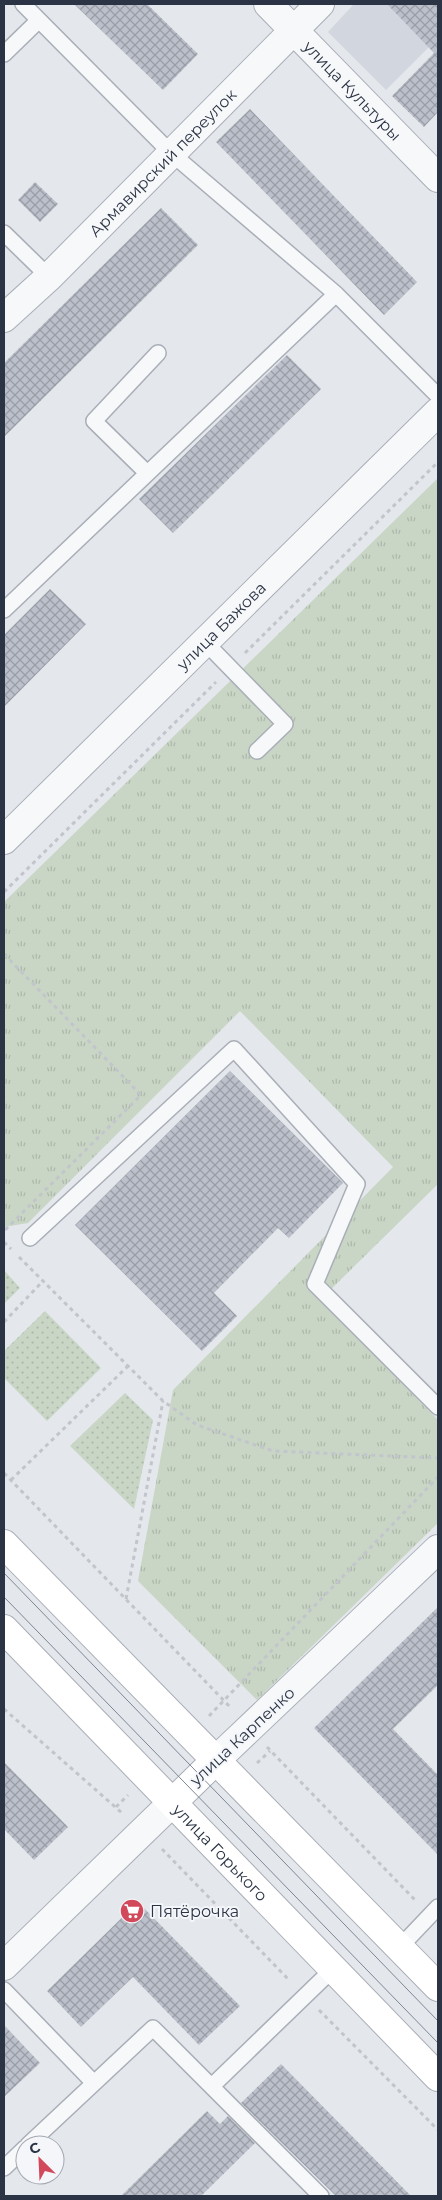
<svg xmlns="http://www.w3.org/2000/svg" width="442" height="2200" viewBox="0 0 442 2200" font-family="Montserrat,sans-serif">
  <defs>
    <pattern id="grass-dots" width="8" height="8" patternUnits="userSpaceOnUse" patternTransform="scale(1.25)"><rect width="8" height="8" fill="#c9d6c5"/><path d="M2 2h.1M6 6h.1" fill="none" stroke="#adb8ab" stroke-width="1.8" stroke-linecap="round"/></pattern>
    <pattern id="park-tufts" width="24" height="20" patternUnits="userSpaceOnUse" patternTransform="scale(1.25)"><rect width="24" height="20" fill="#c9d6c5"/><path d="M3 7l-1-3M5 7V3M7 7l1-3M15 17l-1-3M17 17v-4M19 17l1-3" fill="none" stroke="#adb8ab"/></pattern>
    <pattern id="building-cross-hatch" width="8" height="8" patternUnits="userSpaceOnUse" patternTransform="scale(1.25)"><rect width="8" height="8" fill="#bbc0ca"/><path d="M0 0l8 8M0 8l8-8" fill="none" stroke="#989da6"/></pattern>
  </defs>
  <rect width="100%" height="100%" fill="#e4e7ec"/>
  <path fill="#d2d6de" d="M354,4H438V38L386,90L328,32Z"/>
  <path fill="url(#grass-dots)" d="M4,1270L20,1288L4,1304Z
    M45,1311L101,1368L47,1421L4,1378V1351Z
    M125,1393L153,1420L134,1509L70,1446Z"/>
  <path fill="url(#park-tufts)" d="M438,478V1184L320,1300L438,1420V1523L257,1700L138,1581L173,1390L393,1167L240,1011L28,1223L4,1227V902Z"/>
  <path fill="url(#building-cross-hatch)" d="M74,4H147L198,54L163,90Z
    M387,4H438V112L424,127L392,96L434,53Z
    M250,109L417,282L384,315L216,142Z
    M35,182L58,204L40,222L18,200Z
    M161,208L198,245L4,437V363Z
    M287,355L321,389L173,533L139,499Z
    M50,589L86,624L4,707V635Z
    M230,1071L343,1183L289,1238L278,1228L214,1293L237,1316L202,1351L75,1225Z
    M438,1607V1685L393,1729L438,1775V1855L314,1728Z
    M4,1762L68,1827L34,1860L4,1829Z
    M138,1902L240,2006L199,2045L133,1977L81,2027L47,1991Z
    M4,2025L40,2063L4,2097Z
    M281,2064L411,2196H336L241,2103Z
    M207,2111L220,2124L228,2116L255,2143L201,2196H121Z"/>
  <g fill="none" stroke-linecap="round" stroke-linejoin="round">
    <g stroke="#a9aeb7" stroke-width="18">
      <path id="service" d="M23,4L171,153L336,294L438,396
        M4,54L39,20
        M4,233L49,277
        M147,473L94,421L158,353
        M4,610L336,294
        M204,641L285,724L257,751
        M30,1238L234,1049L357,1184L315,1284L438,1407
        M400,1947L438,1907
        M4,1990L93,2082
        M212,2086L334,1968
        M28,2145L153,2028L321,2196
        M4,2168L25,2148"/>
    </g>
    <g stroke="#a9aeb7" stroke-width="30">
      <g id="minor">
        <path id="s1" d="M268,4L438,178"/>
        <path id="s2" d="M4,318L49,277L320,4"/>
        <path d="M216,1760L438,1549"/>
        <path d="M4,1966L173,1802"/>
      </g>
    </g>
    <g stroke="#a9aeb7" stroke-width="30">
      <g id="tertiary">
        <path id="s3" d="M4,840L438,412"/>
      </g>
    </g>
    <g stroke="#a9aeb7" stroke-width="30">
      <g id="secondary">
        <path d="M4,1544L438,1987"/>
        <path id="s4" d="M4,1629L438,2077"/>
        <path d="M173,1802L216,1760"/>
      </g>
    </g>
    <path stroke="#c2c5cb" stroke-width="3" stroke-dasharray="4 4" stroke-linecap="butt" d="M245,653L438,462
      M4,892L216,682
      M4,954L141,1095L4,1231
      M4,1242L11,1249
      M19,1257L163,1401L197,1425L273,1451L438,1458
      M4,1322L43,1281
      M4,1473L231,1708
      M11,1480L128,1366
      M126,1599L163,1401
      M4,1709L122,1813
      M209,1716L438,1477
      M267,1747L416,1901
      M257,1763L270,1751
      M116,1807L128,1795
      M162,1849L290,1981
      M319,2010L438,2130"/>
    <use href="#service" stroke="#f7f8fa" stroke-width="15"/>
    <use href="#minor" stroke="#f7f8fa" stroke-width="28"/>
    <use href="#tertiary" stroke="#f7f8fa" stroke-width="28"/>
    <use href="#secondary" stroke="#fff" stroke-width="28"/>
    <path stroke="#7d8696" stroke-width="1" d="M4,1573L438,2021
      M4,1597L438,2043"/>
  </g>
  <defs>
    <g id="supermarket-disc" transform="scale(1.25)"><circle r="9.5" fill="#d1495b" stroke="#f4f6f9"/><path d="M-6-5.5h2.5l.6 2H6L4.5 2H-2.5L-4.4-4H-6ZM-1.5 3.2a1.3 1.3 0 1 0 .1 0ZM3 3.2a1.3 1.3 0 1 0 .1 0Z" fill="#fff"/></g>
  </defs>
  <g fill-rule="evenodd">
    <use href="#supermarket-disc" x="132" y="1911"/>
  </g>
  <g text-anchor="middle" stroke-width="4" stroke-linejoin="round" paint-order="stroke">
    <g font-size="16" fill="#2b3445" stroke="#f4f6f9">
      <text dy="6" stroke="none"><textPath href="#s1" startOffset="121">улица Культуры</textPath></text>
      <text dy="6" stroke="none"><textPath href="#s2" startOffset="222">Армавирский переулок</textPath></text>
      <text dy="6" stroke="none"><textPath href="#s3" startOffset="305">улица Бажова</textPath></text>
      <text transform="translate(242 1736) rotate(-43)" y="6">улица Карпенко</text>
      <text dy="6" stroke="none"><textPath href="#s4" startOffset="311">улица Горького</textPath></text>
    </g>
    <g font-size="16" fill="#2b3445" stroke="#f4f6f9" text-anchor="start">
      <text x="150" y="1917">Пятёрочка</text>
    </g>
  </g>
  <rect width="442" height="2200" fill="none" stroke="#2b3445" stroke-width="10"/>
  <g transform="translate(40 2160) rotate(336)"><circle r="24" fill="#f4f6f9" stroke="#a4a8b1"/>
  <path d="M0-4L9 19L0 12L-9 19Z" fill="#d1495b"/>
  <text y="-8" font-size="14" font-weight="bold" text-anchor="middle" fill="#2b3445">С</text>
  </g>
</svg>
